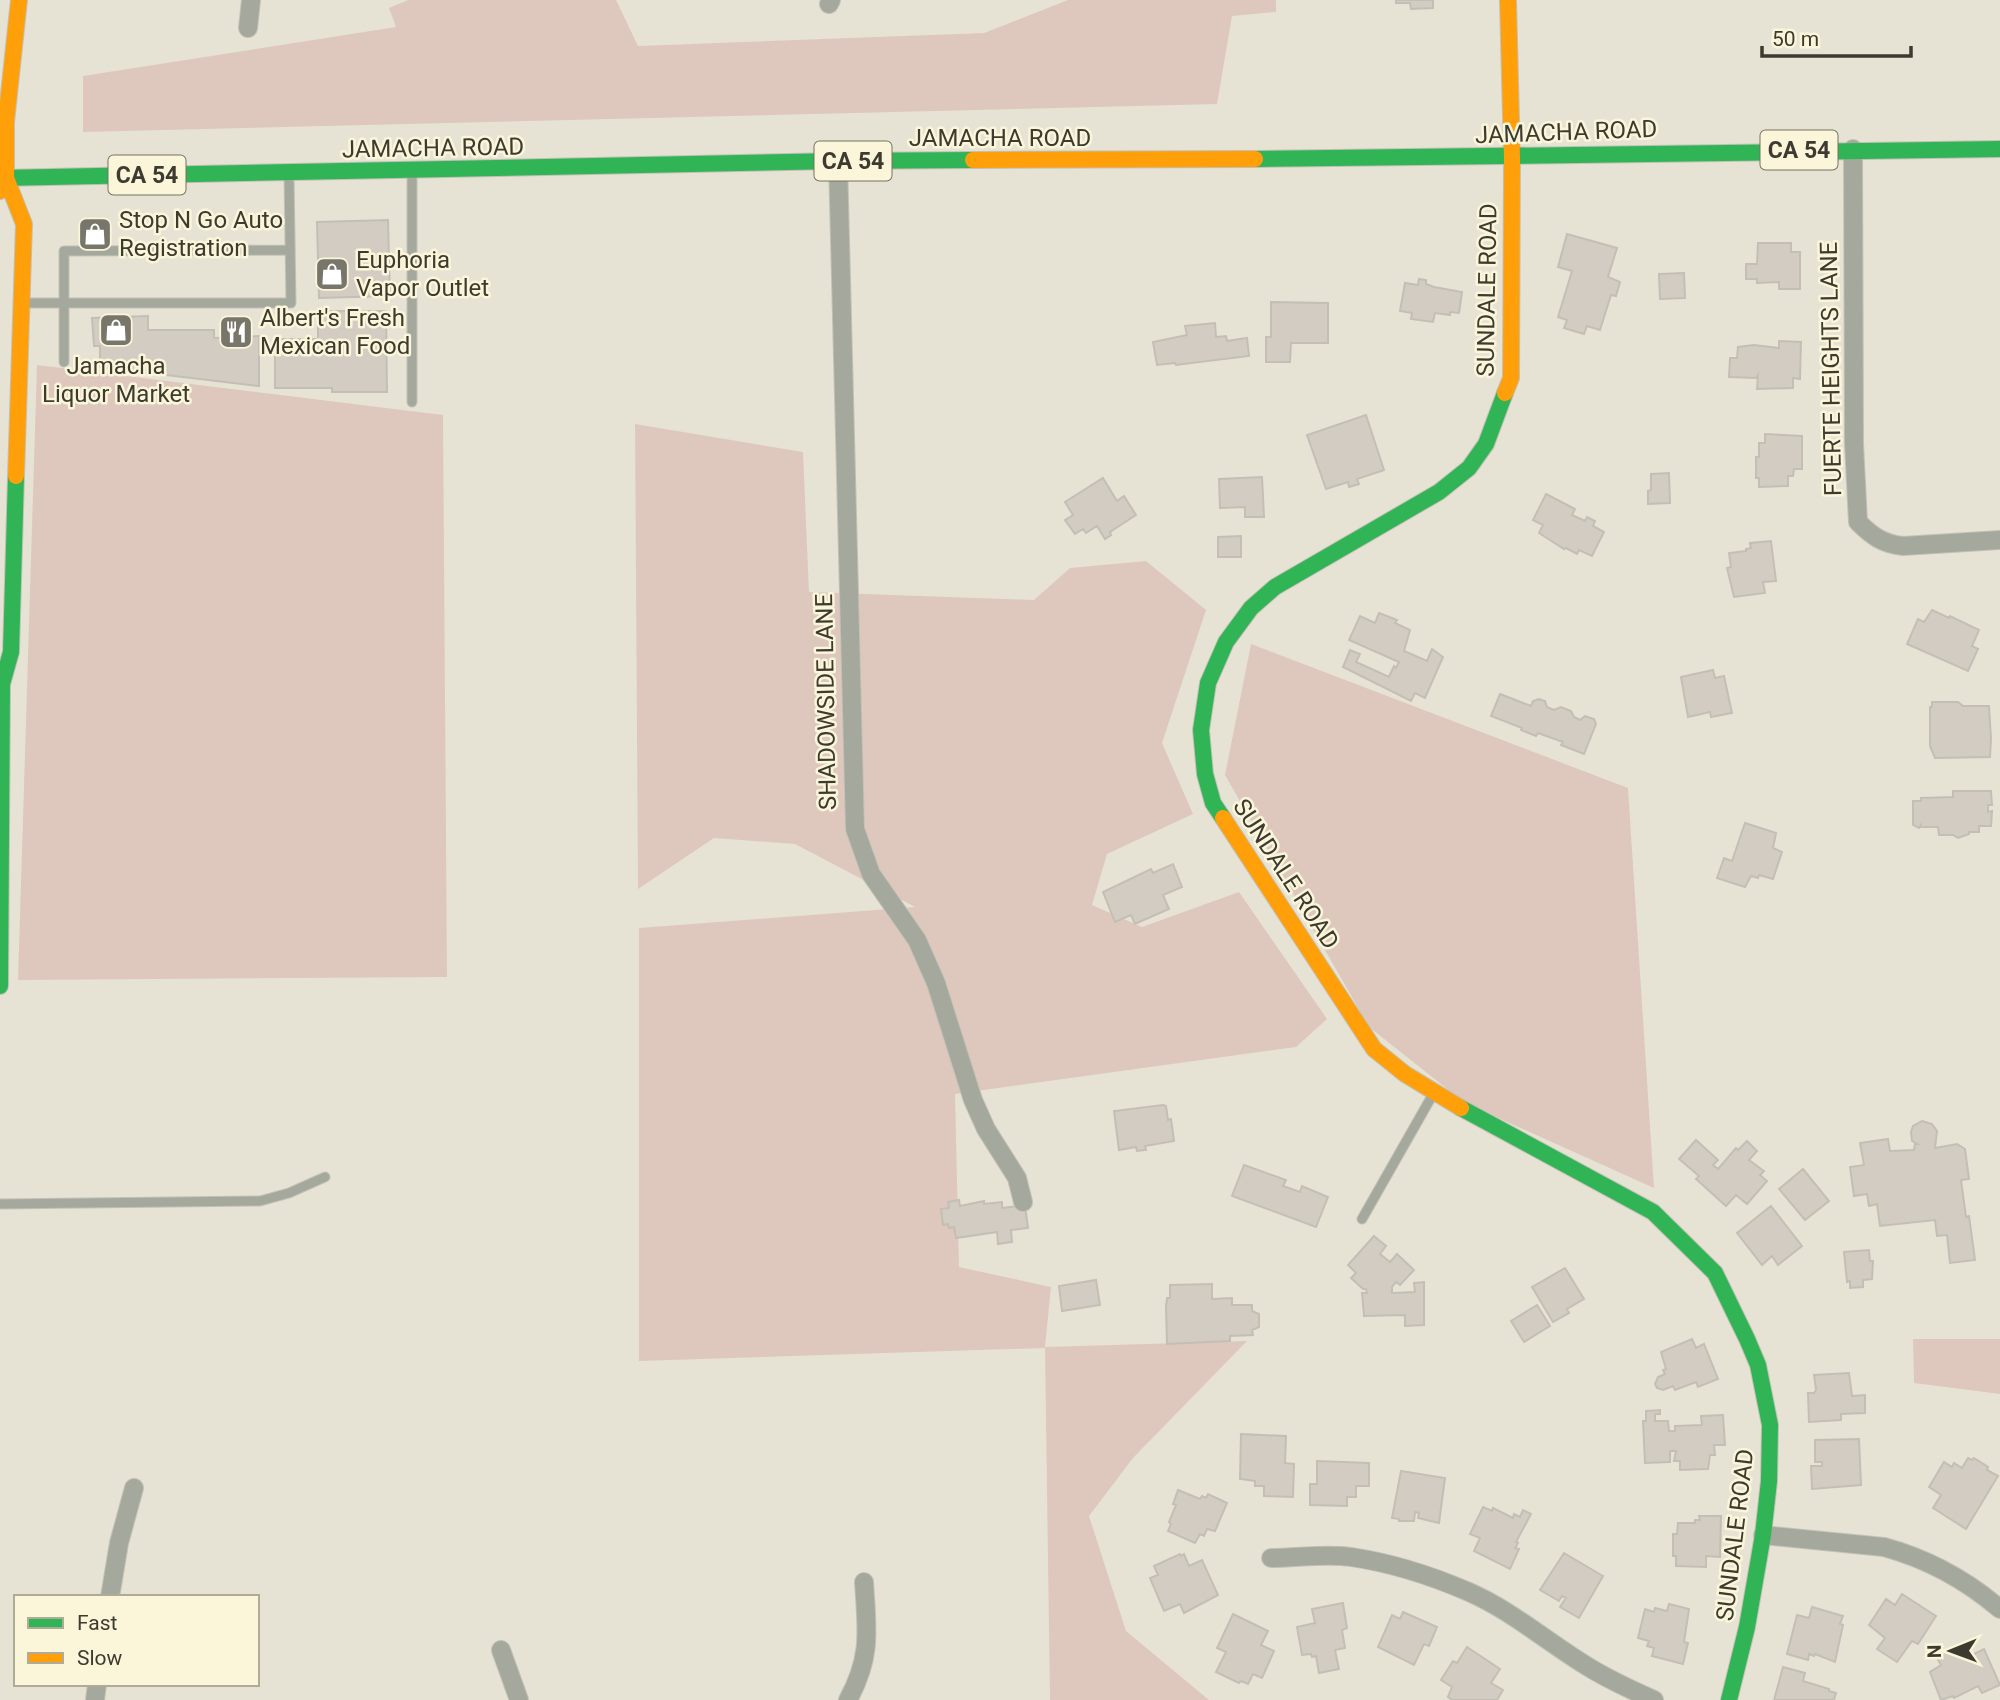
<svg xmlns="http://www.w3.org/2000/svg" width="2000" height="1700" viewBox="0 0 2000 1700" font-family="Roboto,sans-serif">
  <rect width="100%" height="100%" fill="#e6e3d5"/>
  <path fill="#dec8bd" d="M408,0H616L638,46L984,33L1068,0H1276V12L1232,16L1217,104L83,132V76L396,27L389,8Z
    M37,365L443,415L447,977L18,980Z
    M635,424L803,452L809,592L1034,600L1070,568L1146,561L1206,610L1162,743L1193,814L1107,854L1092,905L1142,927L1239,892L1327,1019L1296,1047L955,1094L959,1267L1051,1287L1045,1347L1247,1341L1133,1458L1089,1516L1126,1631L1209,1700H1050L1045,1348L639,1361V928L915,907L795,844L714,838L638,889Z
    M1251,644L1628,788L1654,1188L1465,1103L1369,1027L1225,775Z
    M1913,1339H2000V1394L1914,1383Z"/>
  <path fill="#d2ccc2" stroke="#c4bfb5" stroke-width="2" d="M1396,0H1433V8L1411,9L1410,3H1396Z
    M388,220L390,296L319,298L317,222Z
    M97,226L103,236L94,242L87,232Z
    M1567,234L1617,248L1608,277L1620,282L1616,296L1611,295L1600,330L1587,326L1584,334L1564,328L1567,320L1558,317L1572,271L1558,267Z
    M1758,243H1791V252H1800V289H1779V282L1757,283V279H1746V264H1757Z
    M1684,273L1685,298L1660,299L1659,274Z
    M1419,279L1426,280V284L1434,287L1462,292L1459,313L1450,312V315L1435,313L1433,322L1411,319L1412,313L1400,311L1405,283L1418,285Z
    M1271,302L1328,303V343H1291L1290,362H1266V337H1271Z
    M318,311H386L387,392H332V388H275V339H318Z
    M148,316V330H214V338L259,336V386L100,367V346H94L92,318Z
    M1215,323L1216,337L1226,336L1227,341L1247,338L1249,356L1176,365L1175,363L1157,365L1153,342L1187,335L1185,326Z
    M1779,341L1801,342L1800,379L1793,378V388L1757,389L1758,375L1756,378L1729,377L1730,358H1737L1738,347L1754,345L1779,348Z
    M1366,415L1384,470L1357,479L1359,484L1349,487L1348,482L1326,489L1307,435Z
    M1765,434L1802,436V469H1794L1793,476H1788V486L1759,487V478H1756V457H1759V443H1765Z
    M1669,473L1670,503L1648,504V491L1651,490V474Z
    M1262,477L1264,517H1245V507L1220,508L1219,479Z
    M1103,478L1117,501L1124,496L1136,515L1110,532L1111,535L1105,539L1097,526L1086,533L1083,529L1075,534L1065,520L1073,515L1065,502Z
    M1546,494L1575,509L1572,515L1585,521L1587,517L1595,521L1593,526L1604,532L1592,556L1579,550L1577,554L1566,548L1564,549L1539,533L1543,525L1533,520Z
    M1241,536V557H1218V537Z
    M1771,541L1776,581L1763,582L1765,593L1734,597L1727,568L1731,567L1729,553L1746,551V549L1751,548L1750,543Z
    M1932,610L1949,618L1950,616L1979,630L1972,646L1978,649L1968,671L1907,644L1918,619L1924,622Z
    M1379,613L1397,620L1395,623L1410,630L1404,651L1427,661L1432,649L1443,657L1425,698L1415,693L1411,701L1343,667L1350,650L1360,654L1356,662L1389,677L1394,666L1396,668L1399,662L1349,640L1360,616L1375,623Z
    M1713,670L1715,678L1724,676L1732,713L1711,717L1710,712L1688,717L1681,677Z
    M1500,694L1531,706L1533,701L1539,699L1545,701L1547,707L1554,710L1561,707L1571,711L1574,717L1580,720L1585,716L1594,719L1596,724L1584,754L1561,745L1563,742L1538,733L1536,736L1521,730L1522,728L1491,716Z
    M1932,702H1958L1963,706H1989L1991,739L1990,757L1935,758L1930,746V707H1932Z
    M1953,791H1991L1992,805H1988V812L1992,811L1991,826H1979V832H1969V834L1958,838L1953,835H1939L1938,827H1921V825L1919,828L1913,825V801H1921V798L1953,797Z
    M1745,823L1776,833L1773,848L1782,852L1773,879L1759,875L1758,878L1751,876L1745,887L1717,878L1724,858L1732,861Z
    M1173,864L1182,887L1163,895L1169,909L1135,924L1131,915L1115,922L1103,892L1151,869L1153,873Z
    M1163,1105L1166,1106L1168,1120L1171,1119L1174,1141L1145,1146L1146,1150L1137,1151L1136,1147L1119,1150L1114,1111Z
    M1922,1121L1932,1124L1937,1131L1935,1148L1957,1144L1965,1149L1969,1179L1961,1180L1966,1217L1969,1216L1975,1260L1950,1263L1947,1235L1937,1236L1935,1220L1880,1226L1877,1204L1869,1206L1867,1194L1854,1196L1850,1167L1864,1165L1860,1143L1888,1139L1890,1151L1914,1150L1915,1144H1917L1912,1141L1911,1132L1913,1126Z
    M1696,1140L1718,1160L1713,1165L1718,1169L1736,1148L1738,1150L1747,1141L1757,1151L1749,1160L1764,1171L1760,1175L1767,1181L1747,1204L1736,1195L1726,1206L1696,1179L1699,1176L1679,1159Z
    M1244,1165L1286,1180L1283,1186L1300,1192L1302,1186L1328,1197L1316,1227L1232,1196Z
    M1803,1169L1829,1201L1805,1220L1779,1189Z
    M959,1200L960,1206L984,1201V1204L1002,1202V1208L1025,1205L1028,1228L1011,1230L1012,1242L998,1244L997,1232L956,1238L954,1227L949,1228L948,1224L943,1225L941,1209L949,1208L948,1202Z
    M1771,1206L1802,1246L1778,1265L1772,1256L1762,1265L1737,1233Z
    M1374,1236L1386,1246L1380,1254L1390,1262L1397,1254L1414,1270L1400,1285L1396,1282L1392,1287V1293L1415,1292L1414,1283L1424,1282V1325L1405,1326V1315L1364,1316L1362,1293H1367L1366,1289H1363L1351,1278L1356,1273L1348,1265Z
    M1869,1250L1870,1261H1873L1872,1279L1863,1280V1287L1850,1288V1281L1847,1282L1844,1252Z
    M1565,1268L1584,1299L1567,1309L1569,1313L1553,1322L1532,1287Z
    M1096,1280L1100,1305L1062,1311L1059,1286Z
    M1212,1284V1299L1232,1298V1305H1252V1311L1259,1314V1327L1252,1330L1253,1335L1230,1336V1341L1167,1344L1166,1306L1167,1298H1170V1285Z
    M1537,1305L1550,1326L1524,1342L1511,1321Z
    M1692,1339L1696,1348L1704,1344L1718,1379L1698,1387L1696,1382L1675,1390L1673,1386L1663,1390L1657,1388L1655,1384L1658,1377L1665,1374L1663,1370L1666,1369L1661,1352Z
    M1849,1373L1852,1396L1865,1395V1413L1841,1414V1420L1809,1422L1808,1393H1814L1816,1390L1814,1375Z
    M1660,1410V1414H1655V1421H1668L1669,1431H1675V1426L1702,1425L1701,1416L1723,1415L1725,1445H1714L1715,1455H1710L1708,1469L1680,1470V1461H1674L1676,1451H1670V1462L1645,1463L1643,1421H1646V1411Z
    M1241,1434L1286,1436L1285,1463L1294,1464L1293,1497L1264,1496V1486H1255V1481L1240,1479Z
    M1859,1439L1861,1485L1812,1489L1811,1466H1822V1462H1815V1440Z
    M1968,1458L1972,1460L1974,1458L1988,1467L1987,1470L1998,1476L1966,1529L1933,1508L1941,1495L1929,1487L1944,1462L1952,1467L1954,1463L1962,1468Z
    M1317,1461L1369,1463V1486H1356V1497H1347V1506L1310,1505V1484H1317Z
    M1401,1471L1445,1478L1439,1523L1418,1518L1419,1513L1415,1512L1414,1521H1399V1519L1392,1518Z
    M1178,1490L1200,1499L1202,1496L1206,1498L1208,1494L1227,1503L1215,1531L1207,1529L1204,1536L1200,1534L1195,1543L1168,1531L1171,1524L1169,1522L1176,1505L1173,1504Z
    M1483,1507L1492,1511L1493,1508L1513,1518L1514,1514L1520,1517L1523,1510L1531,1514L1516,1542L1518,1543L1515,1548L1519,1549L1510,1569L1474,1551L1480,1538L1470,1534Z
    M1699,1516H1721L1720,1557L1706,1556V1567L1676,1566V1556H1673V1534H1677L1678,1523H1695V1520H1700Z
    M1564,1553L1603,1576L1579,1618L1560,1607L1566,1598L1562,1596L1559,1601L1540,1590Z
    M1180,1554L1181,1556L1184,1554L1189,1566L1202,1560L1218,1595L1184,1613L1180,1604L1164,1611L1150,1578L1158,1575L1154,1566Z
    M1902,1594L1936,1616L1918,1644L1912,1641L1897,1662L1877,1649L1885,1638L1869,1625L1886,1599L1895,1605Z
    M1343,1603L1347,1628L1342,1630L1345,1648L1335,1650L1339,1669L1319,1673L1316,1656L1312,1657L1311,1654L1302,1655L1297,1627L1315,1623L1312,1609Z
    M1669,1604L1689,1609L1684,1642L1688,1643L1683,1664L1652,1656L1654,1648L1647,1646L1649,1641L1638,1638L1645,1609L1654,1612L1655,1608L1667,1611Z
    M1812,1607L1843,1616L1840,1624L1843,1625L1835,1662L1815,1654L1814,1656L1809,1654L1808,1660L1787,1654L1797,1615L1809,1618Z
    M1403,1612L1437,1627L1429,1646L1424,1644L1414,1665L1378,1647L1392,1615L1400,1619Z
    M1233,1614L1268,1631L1261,1645L1274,1651L1262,1678L1253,1674L1248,1684L1241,1681L1239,1683L1216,1672L1226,1652L1217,1648Z
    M1963,1643L1970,1656L1984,1649L2000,1685L1982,1693L1978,1686L1954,1698L1953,1696L1941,1700L1930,1672L1941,1665L1936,1656Z
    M1467,1647L1500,1669L1491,1683L1503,1690L1497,1700H1452L1448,1697L1452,1687L1441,1680L1453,1661L1457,1663Z
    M1783,1667L1805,1673L1803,1681L1829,1689V1691L1836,1693L1834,1700H1774Z"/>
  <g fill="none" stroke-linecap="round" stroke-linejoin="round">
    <g stroke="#c3c1b6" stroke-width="11">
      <path id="lane" d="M24,303H291L289,175
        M64,362V251L290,250
        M412,402V173
        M0,1204L260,1201L289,1193L325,1177
        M1362,1219L1432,1096"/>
    </g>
    <g stroke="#c3c1b6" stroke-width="20">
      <path id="street" d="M829,4L831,0
        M248,28L251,0
        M1853,149L1854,444L1858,522C1872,536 1883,544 1903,546L2000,540
        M838,161L855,829L871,874L917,940L936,983L973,1100L986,1129L1017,1178L1023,1202
        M1763,1535L1884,1547C1928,1559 1965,1579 2000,1609
        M1271,1558C1297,1558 1326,1553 1351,1557C1392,1563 1432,1576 1469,1592C1510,1610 1545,1640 1582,1663C1605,1678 1629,1689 1654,1700
        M110,1597L119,1543L134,1488
        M501,1650L519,1700
        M95,1700L97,1684
        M848,1700C872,1656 867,1630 864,1582"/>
    </g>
    <g stroke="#c3c1b6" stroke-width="18">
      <path id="fast" d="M1255,159C1503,158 1752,151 2000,149
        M0,178L838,161L973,160
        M1223,818L1213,803L1205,774L1201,730L1208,683L1226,642L1251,608L1275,587L1439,492L1469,468L1486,444L1505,393
        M0,986L2,684L11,652L16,476
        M1461,1108L1653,1212L1715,1273L1747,1339L1758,1365L1770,1425L1769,1481L1763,1535L1747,1627L1729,1700"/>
    </g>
    <g stroke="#c3c1b6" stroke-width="18">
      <path id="slow" d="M973,160L1255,159
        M6,178L24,224L16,476
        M0,191L6,178V122L19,0
        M1505,393L1511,378L1512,158L1508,0
        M1223,818L1374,1049L1405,1074L1461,1108"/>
    </g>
    <use href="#lane" stroke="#a5a99d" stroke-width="9"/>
    <use href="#street" stroke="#a5a99d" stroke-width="18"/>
    <use href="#fast" stroke="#30b455" stroke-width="16"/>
    <use href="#slow" stroke="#ff9f0a" stroke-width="16"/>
  </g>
  <defs>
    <g id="shop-square" transform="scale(1.75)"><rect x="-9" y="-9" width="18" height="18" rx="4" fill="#78766a" stroke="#fbf5da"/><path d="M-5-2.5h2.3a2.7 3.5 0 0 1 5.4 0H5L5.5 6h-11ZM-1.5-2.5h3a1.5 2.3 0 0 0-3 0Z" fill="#fff"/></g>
    <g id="restaurant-square" transform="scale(1.75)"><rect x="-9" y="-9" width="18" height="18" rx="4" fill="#78766a" stroke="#fbf5da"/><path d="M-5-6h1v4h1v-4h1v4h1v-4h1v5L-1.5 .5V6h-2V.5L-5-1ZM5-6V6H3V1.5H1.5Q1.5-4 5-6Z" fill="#fff"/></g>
  </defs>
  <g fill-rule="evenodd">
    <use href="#shop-square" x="95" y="234"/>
    <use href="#shop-square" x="332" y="274"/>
    <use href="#shop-square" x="116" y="330"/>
    <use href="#restaurant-square" x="236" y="332"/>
  </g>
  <g text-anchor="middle" stroke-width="5" stroke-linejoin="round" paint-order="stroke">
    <g fill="#fbf5da" stroke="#767363" stroke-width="2">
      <rect x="1760.5" y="130.5" width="77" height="39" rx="5"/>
      <rect x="814.5" y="141.5" width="77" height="39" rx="5"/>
      <rect x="108.5" y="155.5" width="77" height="39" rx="5"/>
    </g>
    <g font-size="23" font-weight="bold" fill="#3d3b30">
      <text x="1799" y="158">CA 54</text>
      <text x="853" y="169">CA 54</text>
      <text x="147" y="183">CA 54</text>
    </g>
    <g font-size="24" fill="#3d3b30" stroke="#fbf5da">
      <text transform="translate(1566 132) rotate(-2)" y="8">JAMACHA ROAD</text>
      <text x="1000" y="146">JAMACHA ROAD</text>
      <text transform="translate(433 148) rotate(-1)" y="8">JAMACHA ROAD</text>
      <text transform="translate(1487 290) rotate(-89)" y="8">SUNDALE ROAD</text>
      <text transform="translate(1831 369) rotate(-91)" y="8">FUERTE HEIGHTS LANE</text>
      <text transform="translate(826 702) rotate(-91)" y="8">SHADOWSIDE LANE</text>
      <text transform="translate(1286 874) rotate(57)" y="8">SUNDALE ROAD</text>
      <text transform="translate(1735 1535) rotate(-83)" y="8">SUNDALE ROAD</text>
    </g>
    <g font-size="24" fill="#3d3b30" stroke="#fbf5da" text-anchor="start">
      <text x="119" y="228">Stop N Go Auto<tspan x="119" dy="28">Registration</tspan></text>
      <text x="356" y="268">Euphoria<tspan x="356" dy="28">Vapor Outlet</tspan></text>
      <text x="260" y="326">Albert's Fresh<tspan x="260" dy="28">Mexican Food</tspan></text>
      <text x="116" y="374" text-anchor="middle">Jamacha<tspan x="116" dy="28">Liquor Market</tspan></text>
    </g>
  </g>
  <rect x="14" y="1595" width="245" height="91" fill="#fbf5da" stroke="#afab96" stroke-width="2"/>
  <rect x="28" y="1618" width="35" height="10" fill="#30b455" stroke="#afab96" stroke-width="2"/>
  <text x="77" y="1630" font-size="21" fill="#3d3b30">Fast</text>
  <rect x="28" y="1653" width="35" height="10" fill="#ff9f0a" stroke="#afab96" stroke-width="2"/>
  <text x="77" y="1665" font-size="21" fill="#3d3b30">Slow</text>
  <g transform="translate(1951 1651) rotate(269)" stroke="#fbf5da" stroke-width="5" paint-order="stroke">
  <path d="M0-5L12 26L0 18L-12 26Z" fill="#3d3b30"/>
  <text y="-10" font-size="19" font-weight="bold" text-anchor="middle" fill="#3d3b30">N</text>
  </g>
  <path d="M1762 46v10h149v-10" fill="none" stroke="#3d3b30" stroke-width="3.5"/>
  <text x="1772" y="46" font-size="21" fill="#3d3b30" stroke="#fbf5da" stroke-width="5" paint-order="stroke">50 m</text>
</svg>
